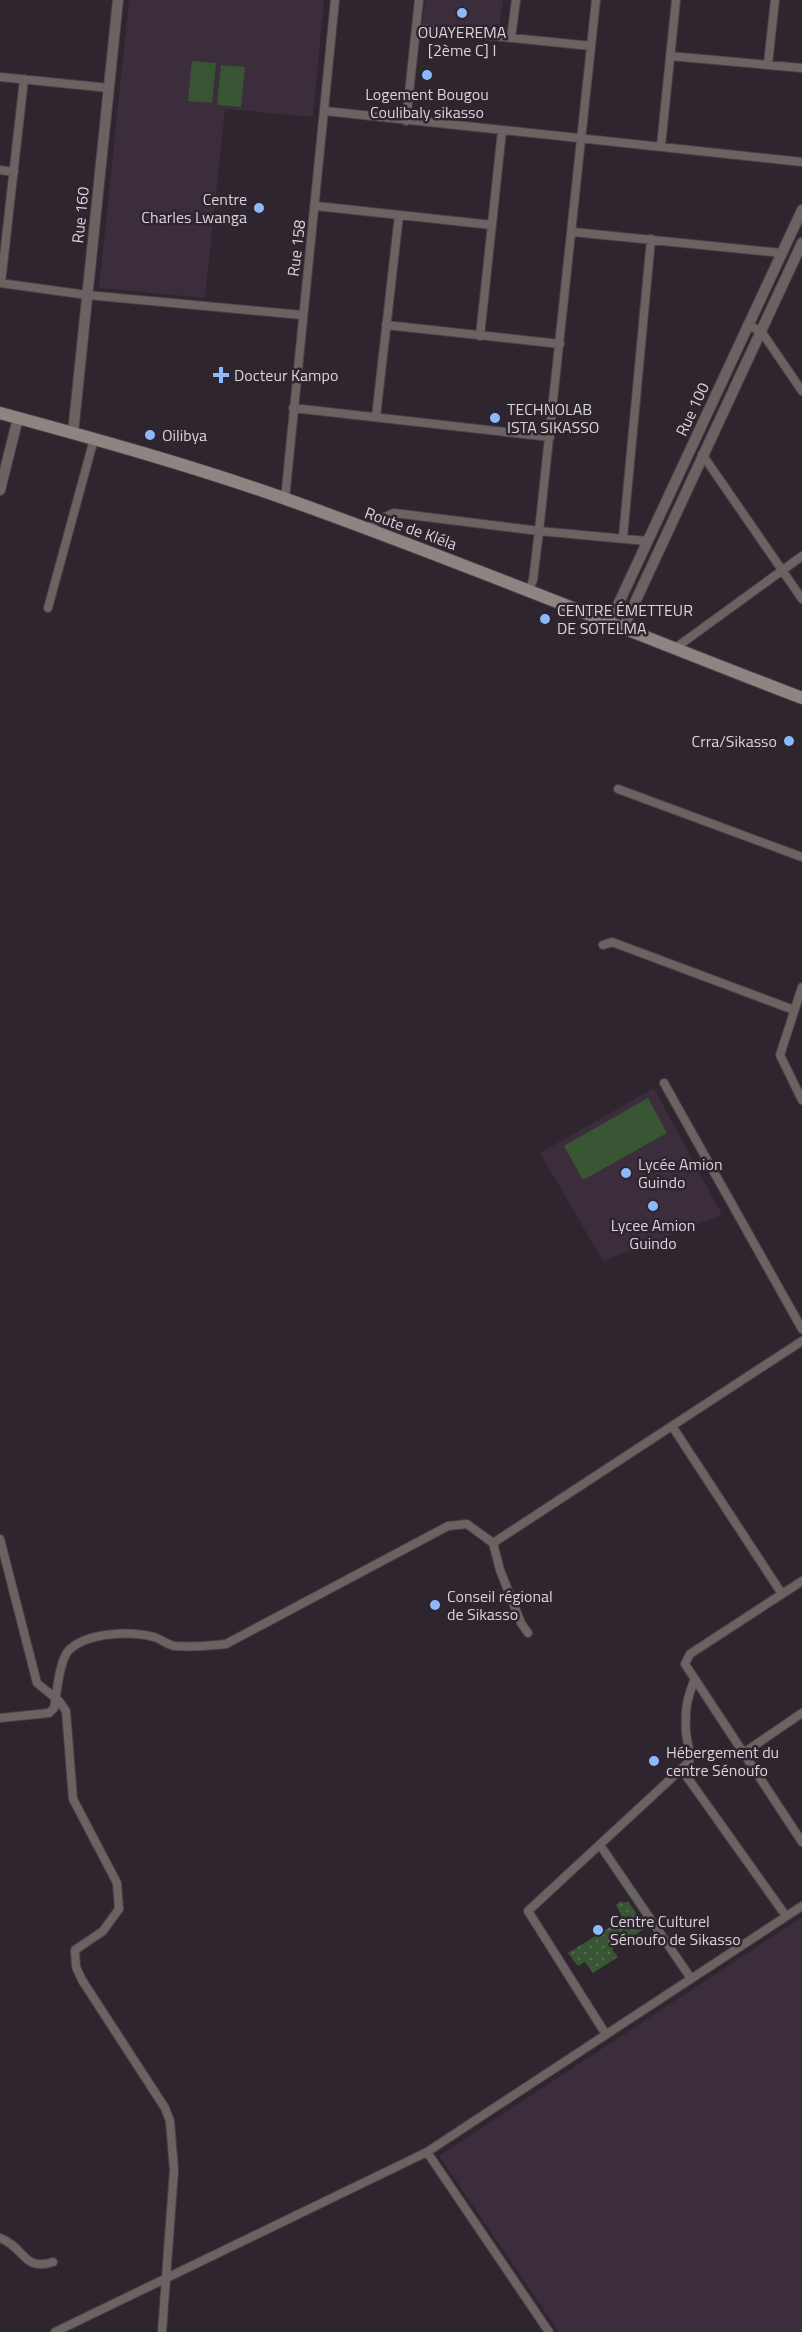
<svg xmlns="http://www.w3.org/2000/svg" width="802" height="2332" viewBox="0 0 802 2332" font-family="'Titillium Web',sans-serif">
  <defs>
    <pattern id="garden-dots" width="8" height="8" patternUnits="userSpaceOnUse" patternTransform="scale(1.5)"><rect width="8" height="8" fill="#385534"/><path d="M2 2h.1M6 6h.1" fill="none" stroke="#546d51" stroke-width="1.8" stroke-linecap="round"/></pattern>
  </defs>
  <rect width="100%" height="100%" fill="#2e252f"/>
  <path fill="#3b2d3c" d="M129,0H324L313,117L225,109L205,298L99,288Z
    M425,0H503L499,32L422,26Z
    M654,1088L722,1215L603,1261L540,1153Z
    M802,1917V2332H559L439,2156Z"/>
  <path fill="#385534" d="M192,61L216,63L212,103L188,101Z
    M221,65L245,67L241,107L217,105Z
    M648,1098L667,1133L583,1180L564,1146Z"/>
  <path fill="url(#garden-dots)" d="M621,1901L623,1903L628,1901L646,1928L612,1949L618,1957L593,1973L585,1962L578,1966L568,1953L623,1919L616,1905Z"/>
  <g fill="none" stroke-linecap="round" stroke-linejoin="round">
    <g stroke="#49414a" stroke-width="10">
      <path id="minor" d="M416,28L591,46
        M511,38L516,0
        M670,56L802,68
        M768,64L775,0
        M0,77L109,88
        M325,111L802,162
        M406,121L419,0
        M661,146L676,0
        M0,170L14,172
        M316,206L492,225
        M573,232L782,253
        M0,283L87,295L302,315
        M1,283L24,79
        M386,325L560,344
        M747,325L761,331L802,391
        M480,336L502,131
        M293,408L550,437
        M376,417L399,215
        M702,454L802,599
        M285,499L335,0
        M366,530L378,520L394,513L539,531L647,541
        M623,537L651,239
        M529,590L533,580L539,531L596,0
        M48,608L94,439
        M674,649L802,556
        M618,789L802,857
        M603,945L612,942L794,1010
        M802,987L780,1055L802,1100
        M664,1083L802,1329
        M672,1426L782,1594
        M0,1539L37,1683L59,1701L66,1711L73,1799L117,1883L119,1909L103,1931L75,1950L76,1967L82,1980L165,2108L170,2121L174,2170L162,2332
        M493,1543L802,1341
        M802,1581L690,1654L685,1664L802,1842
        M0,1718L49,1713L54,1708C57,1694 59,1660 69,1650C88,1632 130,1631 154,1637C161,1639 167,1645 175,1646C192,1647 209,1646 226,1644L448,1526L467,1524L493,1543L500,1570L521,1623L528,1633
        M742,1754L802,1713
        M682,1770L786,1916
        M600,1845L690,1977
        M605,2033L528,1911L689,1762C691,1751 687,1743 686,1733C685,1711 686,1701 694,1681
        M427,2152L549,2332
        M0,2238C25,2247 23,2272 53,2262
        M55,2332L427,2152L802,1906"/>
    </g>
    <g stroke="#49414a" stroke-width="12">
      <path id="tertiary" d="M73,433L118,0
        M0,490L18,418
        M610,622L802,210
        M623,628L802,243"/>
    </g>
    <g stroke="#49414a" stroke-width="14">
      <path id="secondary" d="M0,413C96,439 193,466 286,499C460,561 630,632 802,698"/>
    </g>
    <use href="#minor" stroke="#6b6362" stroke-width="8"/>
    <use href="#tertiary" stroke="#6b6362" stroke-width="10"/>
    <use href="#secondary" stroke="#908482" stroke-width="12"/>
  </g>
  <g fill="#8cb9fc" stroke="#2e252f" stroke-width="2">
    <circle cx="462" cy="13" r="6"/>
    <circle cx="427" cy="75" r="6"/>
    <circle cx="259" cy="208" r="6"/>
    <path d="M218 366h6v6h6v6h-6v6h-6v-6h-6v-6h6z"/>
    <circle cx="495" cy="418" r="6"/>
    <circle cx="150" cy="435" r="6"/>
    <circle cx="545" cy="619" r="6"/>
    <circle cx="789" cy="741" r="6"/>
    <circle cx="626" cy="1173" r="6"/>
    <circle cx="653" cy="1206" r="6"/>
    <circle cx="435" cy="1605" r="6"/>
    <circle cx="654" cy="1761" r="6"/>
    <circle cx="598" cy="1930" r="6"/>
  </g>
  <g text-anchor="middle" stroke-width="5" stroke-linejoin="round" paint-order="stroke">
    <g font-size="16" fill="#d8d2d9" stroke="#2e252f" text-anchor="start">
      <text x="462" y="38" text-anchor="middle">OUAYEREMA<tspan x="462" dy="18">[2ème C] I</tspan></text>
      <text x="427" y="100" text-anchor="middle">Logement Bougou<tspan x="427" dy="18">Coulibaly sikasso</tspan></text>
      <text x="247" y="205" text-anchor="end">Centre<tspan x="247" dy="18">Charles Lwanga</tspan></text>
      <text x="234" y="381">Docteur Kampo</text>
      <text x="507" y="415">TECHNOLAB<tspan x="507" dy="18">ISTA SIKASSO</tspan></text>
      <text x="162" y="441">Oilibya</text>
      <text x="557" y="616">CENTRE ÉMETTEUR<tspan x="557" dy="18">DE SOTELMA</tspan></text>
      <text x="777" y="747" text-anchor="end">Crra/Sikasso</text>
      <text x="638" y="1170">Lycée Amion<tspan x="638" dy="18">Guindo</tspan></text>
      <text x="653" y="1231" text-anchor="middle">Lycee Amion<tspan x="653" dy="18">Guindo</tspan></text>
      <text x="447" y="1602">Conseil régional<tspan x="447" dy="18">de Sikasso</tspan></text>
      <text x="666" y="1758">Hébergement du<tspan x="666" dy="18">centre Sénoufo</tspan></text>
      <text x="610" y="1927">Centre Culturel<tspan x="610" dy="18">Sénoufo de Sikasso</tspan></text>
    </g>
    <g font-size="16" fill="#d8d2d9" stroke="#2e252f">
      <text transform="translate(80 215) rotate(-84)" y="6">Rue 160</text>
      <text transform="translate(296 248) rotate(-83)" y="6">Rue 158</text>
      <text transform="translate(692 409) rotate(-65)" y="6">Rue 100</text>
      <text transform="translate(411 528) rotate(20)" y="6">Route de Kléla</text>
    </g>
  </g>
</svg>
